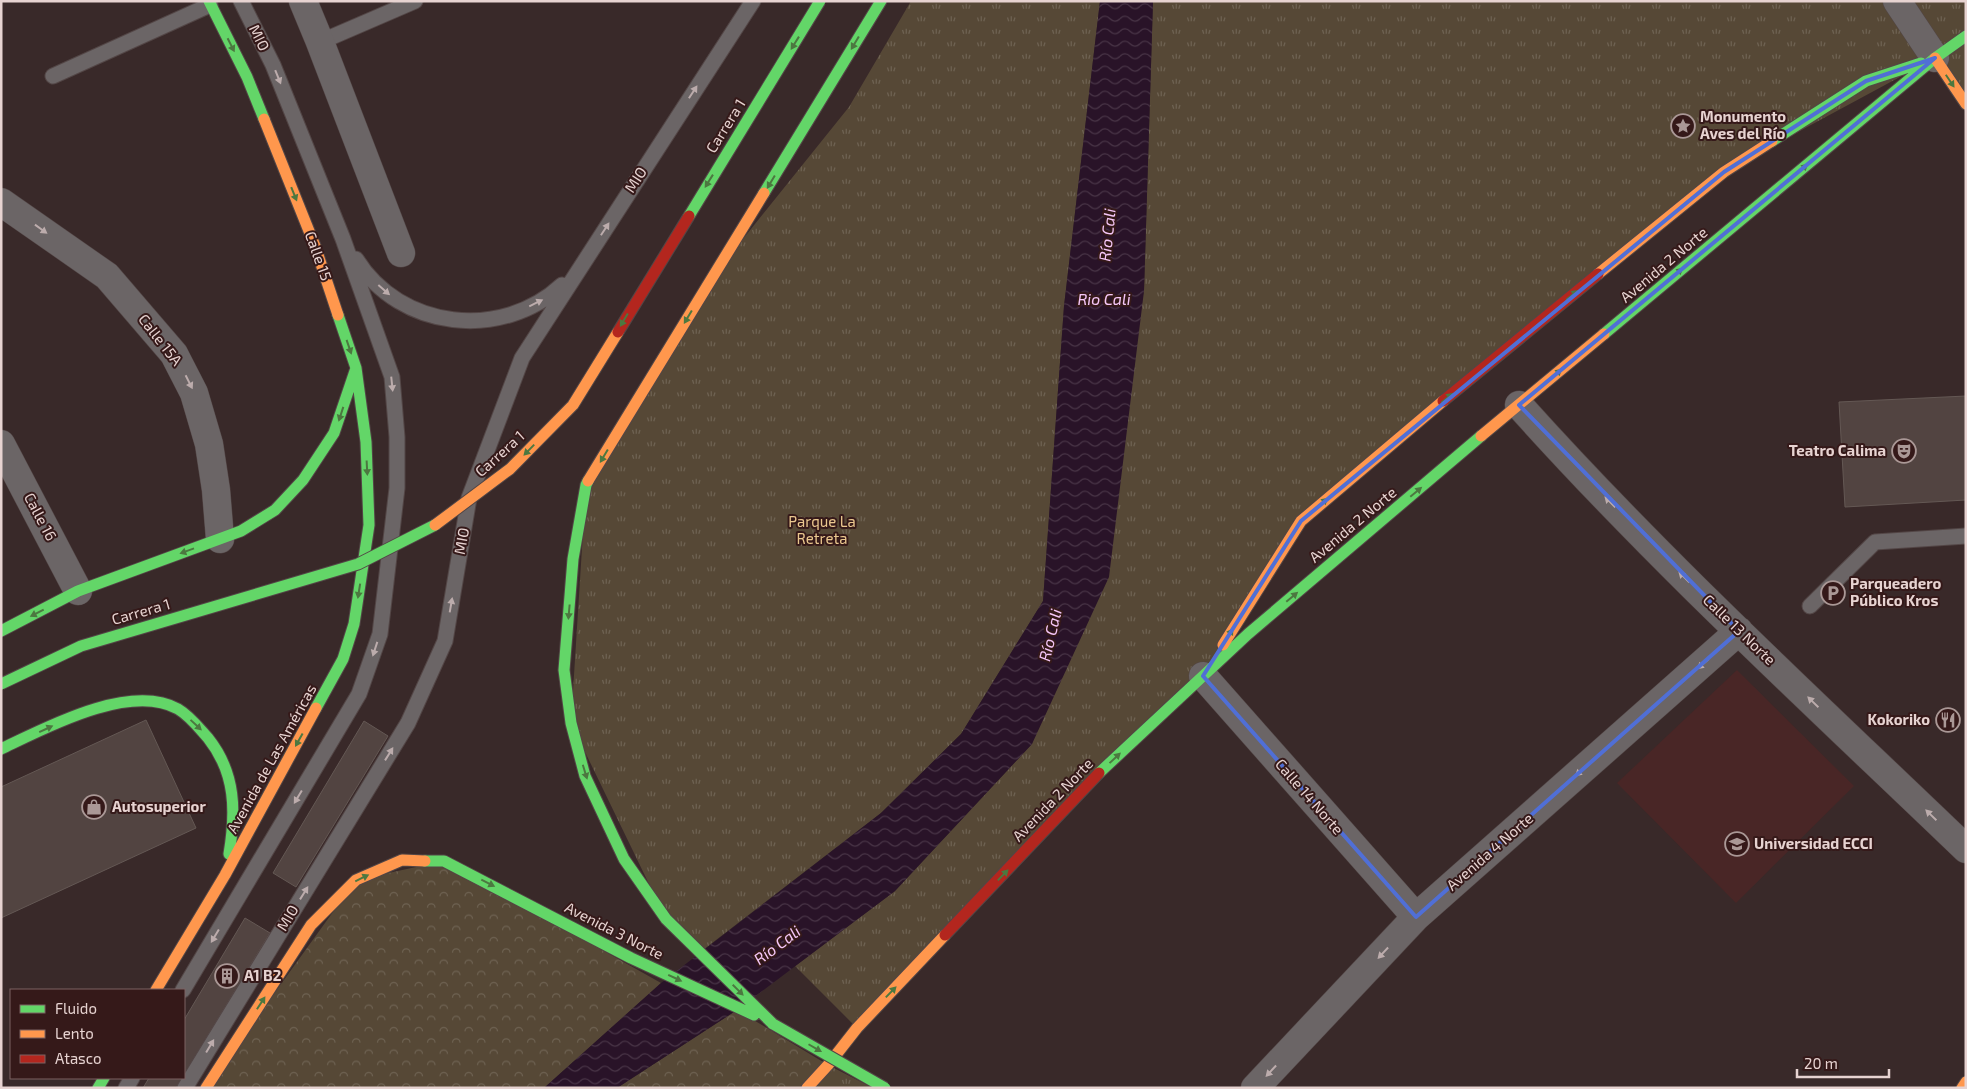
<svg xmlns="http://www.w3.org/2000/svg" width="1967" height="1089" viewBox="0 0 1967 1089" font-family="'Exo 2',sans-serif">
  <defs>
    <pattern id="grass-tufts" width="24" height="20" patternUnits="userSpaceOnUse" patternTransform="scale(1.25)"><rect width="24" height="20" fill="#564836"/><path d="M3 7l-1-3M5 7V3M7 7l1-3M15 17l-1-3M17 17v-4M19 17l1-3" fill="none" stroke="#6e6252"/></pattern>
    <pattern id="forest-crowns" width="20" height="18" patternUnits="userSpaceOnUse" patternTransform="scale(1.25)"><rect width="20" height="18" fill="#564836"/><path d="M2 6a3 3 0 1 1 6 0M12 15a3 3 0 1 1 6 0" fill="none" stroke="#6e6252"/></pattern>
    <pattern id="water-waves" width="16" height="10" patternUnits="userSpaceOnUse" patternTransform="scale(1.25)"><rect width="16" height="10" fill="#291328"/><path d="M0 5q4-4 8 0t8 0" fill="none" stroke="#483446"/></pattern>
  </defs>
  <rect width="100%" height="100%" fill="#392929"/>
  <path fill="#492626" d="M1737,670L1854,786L1736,903L1617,783Z"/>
  <path fill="url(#grass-tufts)" d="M911,1H1100L1064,306L1043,601L961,734L881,813L703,950L666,919L571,723L586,485L714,275L849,107Z
    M1153,1H1966V104L1935,58L1724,172L1301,521L1203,676L857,1028L795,966L895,891L1032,744L1144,291Z
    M828,1065L873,1088H814Z"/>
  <path fill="url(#forest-crowns)" d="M444,861L661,983L544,1088H206L356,880Z
    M737,1010L828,1065L807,1088H617Z"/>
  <path fill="url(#water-waves)" d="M1100,1H1153L1144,291L1109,577L1032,744L895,891L737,1010L617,1088H544L661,983L881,813L961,734L1043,601L1064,306Z"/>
  <path fill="#524441" stroke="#645854" d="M1966,396V500L1845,507L1839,402Z
    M146,720L196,828L1,918V787Z
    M364,721L388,736L296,887L273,873Z
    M245,918L270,933L184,1075V1020Z
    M149,1078H182L176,1088H143Z"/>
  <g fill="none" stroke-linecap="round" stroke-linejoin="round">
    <g stroke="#534646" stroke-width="17">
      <path id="lane" d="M320,42L415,1
        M53,76L210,5
        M356,259C400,330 502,341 562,285
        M1810,606L1875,542L1966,536
        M183,990L359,694L380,634L397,488V437L392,377L343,239L273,65L241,1
        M126,1088L132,1078
        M185,1088L408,723L445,641L469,498L522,358L753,1"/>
    </g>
    <g stroke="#534646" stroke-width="29">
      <path id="street" d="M303,1L320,42L401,253
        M1897,1L1935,58
        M1,202L107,276L174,354L194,393L209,444L216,490L220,539
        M1519,405C1659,561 1814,703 1966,849
        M1,444L78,591
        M1203,676L1416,917
        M1255,1088L1416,917L1739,631"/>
    </g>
    <g stroke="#534646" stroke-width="13">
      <path id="fast" d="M209,1L247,77L264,119
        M1772,141L1866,81L1921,63
        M764,193L881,1
        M1604,334L1935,58L1966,36
        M588,481L586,485L573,559L564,670L571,723L585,776L624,859L666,919L773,1024
        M1,631L78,591L241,531L275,510L303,480L334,433L356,368
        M316,708L343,659L354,624L369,525L366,442L356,368L338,315
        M1,749C45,728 130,682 178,709C190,716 199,728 208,738C236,773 236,812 229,854
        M1099,773L1248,634L1481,436
        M425,861H444L631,958L754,1015
        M98,1088L104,1078"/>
    </g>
    <g stroke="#534646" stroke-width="13">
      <path id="slow" d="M1935,58L1966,104
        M264,119L315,246L338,315
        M1598,274L1724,172L1772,141
        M1481,436L1604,334
        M588,481L764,193
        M1223,645L1301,521L1443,401
        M156,990L225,875L316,708
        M206,1088L311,925L356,880L402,860L425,861
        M807,1088L828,1065L857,1028L945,935
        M1962,1088L1966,1082"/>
    </g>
    <g stroke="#534646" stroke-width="13">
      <path id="jam" d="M1443,401L1598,274
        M945,935L1099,773"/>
    </g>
    <use href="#lane" stroke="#6b6566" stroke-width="15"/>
    <use href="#street" stroke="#6b6566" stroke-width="28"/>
    <use href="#fast" stroke="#63d668" stroke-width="11"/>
    <use href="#slow" stroke="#ff974d" stroke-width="11"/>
    <use href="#jam" stroke="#b3261e" stroke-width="11"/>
    <g stroke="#534646" stroke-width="13" stroke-linecap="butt">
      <path id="fast-bridge" d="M689,216L820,1
        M1,684L81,646L358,564L435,525
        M773,1024L885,1088"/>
    </g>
    <g stroke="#534646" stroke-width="13" stroke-linecap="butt">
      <path id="slow-bridge" d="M435,525L510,469L573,405L618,332"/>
    </g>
    <g stroke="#534646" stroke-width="13" stroke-linecap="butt">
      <path id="jam-bridge" d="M618,332L689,216"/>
    </g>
    <use href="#fast-bridge" stroke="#63d668" stroke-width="11"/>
    <use href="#slow-bridge" stroke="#ff974d" stroke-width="11"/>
    <use href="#jam-bridge" stroke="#b3261e" stroke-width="11"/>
  </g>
  <defs><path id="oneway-solid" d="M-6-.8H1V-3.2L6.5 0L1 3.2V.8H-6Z" transform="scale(1.25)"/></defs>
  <g fill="#4c7840">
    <use href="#oneway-solid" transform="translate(795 43) rotate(122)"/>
    <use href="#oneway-solid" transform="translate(855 43) rotate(121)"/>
    <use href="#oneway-solid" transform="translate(231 45) rotate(63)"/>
    <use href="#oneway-solid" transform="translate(1950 81) rotate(56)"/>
    <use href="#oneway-solid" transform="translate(1802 169) rotate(-40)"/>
    <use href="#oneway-solid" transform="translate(709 181) rotate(122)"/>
    <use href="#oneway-solid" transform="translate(771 182) rotate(121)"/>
    <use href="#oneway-solid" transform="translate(294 194) rotate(68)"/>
    <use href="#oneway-solid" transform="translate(1677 273) rotate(-40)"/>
    <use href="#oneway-solid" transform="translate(1572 295) rotate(-39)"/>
    <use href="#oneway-solid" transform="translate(688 317) rotate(121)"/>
    <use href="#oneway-solid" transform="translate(624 320) rotate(121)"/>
    <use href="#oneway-solid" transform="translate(349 347) rotate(71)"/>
    <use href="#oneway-solid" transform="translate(1556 374) rotate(-40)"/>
    <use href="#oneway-solid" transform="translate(1447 398) rotate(-40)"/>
    <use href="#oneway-solid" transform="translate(341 414) rotate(108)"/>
    <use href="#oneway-solid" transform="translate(529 450) rotate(134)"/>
    <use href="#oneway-solid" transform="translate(604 456) rotate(121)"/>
    <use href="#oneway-solid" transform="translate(367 468) rotate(87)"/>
    <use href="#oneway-solid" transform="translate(1416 492) rotate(-40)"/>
    <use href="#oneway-solid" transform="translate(1322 503) rotate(-40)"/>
    <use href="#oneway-solid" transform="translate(187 551) rotate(160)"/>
    <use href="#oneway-solid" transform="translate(359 591) rotate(99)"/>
    <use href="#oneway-solid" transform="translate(1292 597) rotate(-40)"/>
    <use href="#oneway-solid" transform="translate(569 612) rotate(95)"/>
    <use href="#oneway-solid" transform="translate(37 613) rotate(153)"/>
    <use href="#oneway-solid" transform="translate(1229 635) rotate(-58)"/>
    <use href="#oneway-solid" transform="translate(196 725) rotate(43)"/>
    <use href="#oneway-solid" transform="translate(46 729) rotate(-25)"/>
    <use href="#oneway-solid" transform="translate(299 740) rotate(119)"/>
    <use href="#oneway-solid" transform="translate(1115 758) rotate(-43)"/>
    <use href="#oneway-solid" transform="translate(585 772) rotate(73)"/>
    <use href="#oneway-solid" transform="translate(1003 875) rotate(-46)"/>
    <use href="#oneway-solid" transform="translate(362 878) rotate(-26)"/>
    <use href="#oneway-solid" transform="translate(488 883) rotate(27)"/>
    <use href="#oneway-solid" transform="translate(675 978) rotate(25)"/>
    <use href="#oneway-solid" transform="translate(738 990) rotate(45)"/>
    <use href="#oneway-solid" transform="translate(891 992) rotate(-46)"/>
    <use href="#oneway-solid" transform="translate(261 1003) rotate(-57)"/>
    <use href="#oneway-solid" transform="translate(815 1048) rotate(30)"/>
  </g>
  <g fill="#bcacac">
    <use href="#oneway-solid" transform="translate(278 77) rotate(68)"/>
    <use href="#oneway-solid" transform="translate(693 92) rotate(-57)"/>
    <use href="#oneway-solid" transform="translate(41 229) rotate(36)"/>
    <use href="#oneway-solid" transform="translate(605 229) rotate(-57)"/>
    <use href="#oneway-solid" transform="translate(384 290) rotate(41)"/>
    <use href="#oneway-solid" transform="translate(536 303) rotate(-26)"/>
    <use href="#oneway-solid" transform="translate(189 382) rotate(63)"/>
    <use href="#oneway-solid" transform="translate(392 384) rotate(84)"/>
    <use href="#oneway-solid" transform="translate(1610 502) rotate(-134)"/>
    <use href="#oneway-solid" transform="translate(1684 577) rotate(-135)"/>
    <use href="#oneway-solid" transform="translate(451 605) rotate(-80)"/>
    <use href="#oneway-solid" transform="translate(375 649) rotate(108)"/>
    <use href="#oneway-solid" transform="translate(1703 664) rotate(139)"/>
    <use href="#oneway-solid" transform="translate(1813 702) rotate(-136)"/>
    <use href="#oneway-solid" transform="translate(389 754) rotate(-58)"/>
    <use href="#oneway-solid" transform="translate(1581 771) rotate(139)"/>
    <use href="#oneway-solid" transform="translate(298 797) rotate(121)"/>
    <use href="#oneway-solid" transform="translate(1931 815) rotate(-136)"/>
    <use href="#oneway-solid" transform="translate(304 893) rotate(-58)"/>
    <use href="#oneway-solid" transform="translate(215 936) rotate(121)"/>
    <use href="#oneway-solid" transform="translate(1383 953) rotate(133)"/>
    <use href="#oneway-solid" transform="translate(210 1046) rotate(-59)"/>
    <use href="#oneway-solid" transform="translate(1271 1071) rotate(133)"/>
  </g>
  <path fill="none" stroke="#506fd6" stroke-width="4" stroke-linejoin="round" d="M1935,58L1519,405L1739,631L1416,917L1203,676L1301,521L1724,172L1866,81Z"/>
  <defs>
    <g id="sight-ring" transform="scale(1.25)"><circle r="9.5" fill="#351919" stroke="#aa9896" stroke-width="1.5"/><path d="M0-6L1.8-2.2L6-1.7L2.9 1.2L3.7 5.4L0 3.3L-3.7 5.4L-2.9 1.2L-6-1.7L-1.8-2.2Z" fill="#aa9896"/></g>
    <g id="theatre-ring" transform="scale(1.25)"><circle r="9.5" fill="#351919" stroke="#aa9896" stroke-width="1.5"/><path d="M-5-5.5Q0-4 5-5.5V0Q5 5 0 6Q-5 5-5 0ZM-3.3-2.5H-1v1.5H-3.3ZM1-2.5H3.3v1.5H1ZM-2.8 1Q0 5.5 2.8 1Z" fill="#aa9896"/></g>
    <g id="parking-ring" transform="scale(1.25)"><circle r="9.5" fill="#351919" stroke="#aa9896" stroke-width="1.5"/><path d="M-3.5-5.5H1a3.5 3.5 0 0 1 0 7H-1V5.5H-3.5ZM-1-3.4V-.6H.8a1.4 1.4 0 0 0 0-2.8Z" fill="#aa9896"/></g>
    <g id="restaurant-ring" transform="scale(1.25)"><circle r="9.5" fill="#351919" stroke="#aa9896" stroke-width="1.5"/><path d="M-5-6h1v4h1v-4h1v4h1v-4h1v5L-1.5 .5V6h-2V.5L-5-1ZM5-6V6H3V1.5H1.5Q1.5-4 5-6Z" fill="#aa9896"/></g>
    <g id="shop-ring" transform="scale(1.25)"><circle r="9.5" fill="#351919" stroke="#aa9896" stroke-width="1.5"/><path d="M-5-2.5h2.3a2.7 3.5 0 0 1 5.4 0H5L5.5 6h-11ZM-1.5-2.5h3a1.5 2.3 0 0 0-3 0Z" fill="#aa9896"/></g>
    <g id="university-ring" transform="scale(1.25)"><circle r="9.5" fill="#351919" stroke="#aa9896" stroke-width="1.5"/><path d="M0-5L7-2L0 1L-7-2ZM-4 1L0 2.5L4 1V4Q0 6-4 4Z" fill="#aa9896"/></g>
    <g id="building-ring" transform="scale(1.25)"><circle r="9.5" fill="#351919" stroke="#aa9896" stroke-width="1.5"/><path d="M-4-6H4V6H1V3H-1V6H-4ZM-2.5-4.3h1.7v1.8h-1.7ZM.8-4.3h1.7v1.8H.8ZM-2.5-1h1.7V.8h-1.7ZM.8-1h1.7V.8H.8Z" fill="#aa9896"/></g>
  </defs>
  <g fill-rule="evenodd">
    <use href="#sight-ring" x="1683" y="126"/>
    <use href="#theatre-ring" x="1904" y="451"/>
    <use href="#parking-ring" x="1833" y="593"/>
    <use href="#restaurant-ring" x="1948" y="720"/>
    <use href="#shop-ring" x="94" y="807"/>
    <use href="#university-ring" x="1737" y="844"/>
    <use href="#building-ring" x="227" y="976"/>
  </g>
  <g text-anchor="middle" stroke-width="4" stroke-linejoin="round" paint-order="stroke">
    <g font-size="15" fill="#e7d3d1" stroke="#351919">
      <text transform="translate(259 38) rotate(64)" y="5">MIO</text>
      <text transform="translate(726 126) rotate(-58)" y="5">Carrera 1</text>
      <text transform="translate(636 180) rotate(-57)" y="5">MIO</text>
      <text transform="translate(318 256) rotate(70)" y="5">Calle 15</text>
      <text transform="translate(1664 265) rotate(-40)" y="5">Avenida 2 Norte</text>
      <text transform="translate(160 340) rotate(52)" y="5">Calle 15A</text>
      <text transform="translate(500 454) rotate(-42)" y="5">Carrera 1</text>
      <text transform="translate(40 517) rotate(62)" y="5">Calle 16</text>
      <text transform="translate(1353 525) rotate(-40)" y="5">Avenida 2 Norte</text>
      <text transform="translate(462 541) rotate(-80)" y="5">MIO</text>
      <text transform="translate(141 612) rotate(-16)" y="5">Carrera 1</text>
      <text transform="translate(1739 630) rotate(44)" y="5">Calle 13 Norte</text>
      <text transform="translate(272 759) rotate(-61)" y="5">Avenida de Las Américas</text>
      <text transform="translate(1309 797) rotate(49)" y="5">Calle 14 Norte</text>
      <text transform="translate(1053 800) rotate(-46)" y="5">Avenida 2 Norte</text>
      <text transform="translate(1490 852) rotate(-41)" y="5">Avenida 4 Norte</text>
      <text transform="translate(288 918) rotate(-59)" y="5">MIO</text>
      <text transform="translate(614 931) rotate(27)" y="5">Avenida 3 Norte</text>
    </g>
    <g font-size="15" font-weight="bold" fill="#e7d3d1" stroke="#351919" text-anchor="start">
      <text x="1700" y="122">Monumento<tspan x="1700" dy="17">Aves del Río</tspan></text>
      <text x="1886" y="456" text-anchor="end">Teatro Calima</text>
      <text x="1850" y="589">Parqueadero<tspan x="1850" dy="17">Público Kros</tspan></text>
      <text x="1930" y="725" text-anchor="end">Kokoriko</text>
      <text x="112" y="812">Autosuperior</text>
      <text x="1754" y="849">Universidad ECCI</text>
      <text x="244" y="981">A1 B2</text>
    </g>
    <g font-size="15" fill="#ebc88f" stroke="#351919">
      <text x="822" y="527">Parque La<tspan x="822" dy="17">Retreta</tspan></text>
    </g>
    <g font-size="16" font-style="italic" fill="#f5c7f8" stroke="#351919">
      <text transform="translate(1107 235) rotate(-84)" y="6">Río Cali</text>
      <text x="1104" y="305">Rio Cali</text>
      <text transform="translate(1050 635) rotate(-77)" y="6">Río Cali</text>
      <text transform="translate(777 945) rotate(-37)" y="6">Río Cali</text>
    </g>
  </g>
  <rect width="1967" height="1089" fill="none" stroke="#e7d3d1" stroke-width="5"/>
  <rect x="10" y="989" width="175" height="90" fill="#351919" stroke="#7c6363"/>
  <rect x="20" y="1005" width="25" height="8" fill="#63d668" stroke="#7c6363"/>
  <text x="55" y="1014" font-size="15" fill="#e7d3d1">Fluido</text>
  <rect x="20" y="1030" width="25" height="8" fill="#ff974d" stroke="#7c6363"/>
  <text x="55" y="1039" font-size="15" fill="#e7d3d1">Lento</text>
  <rect x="20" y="1055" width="25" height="8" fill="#b3261e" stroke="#7c6363"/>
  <text x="55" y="1064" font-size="15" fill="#e7d3d1">Atasco</text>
  <path d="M1797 1069v8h92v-8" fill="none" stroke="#e7d3d1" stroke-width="2.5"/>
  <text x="1804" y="1069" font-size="15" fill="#e7d3d1" stroke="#351919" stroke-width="4" paint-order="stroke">20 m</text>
</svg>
